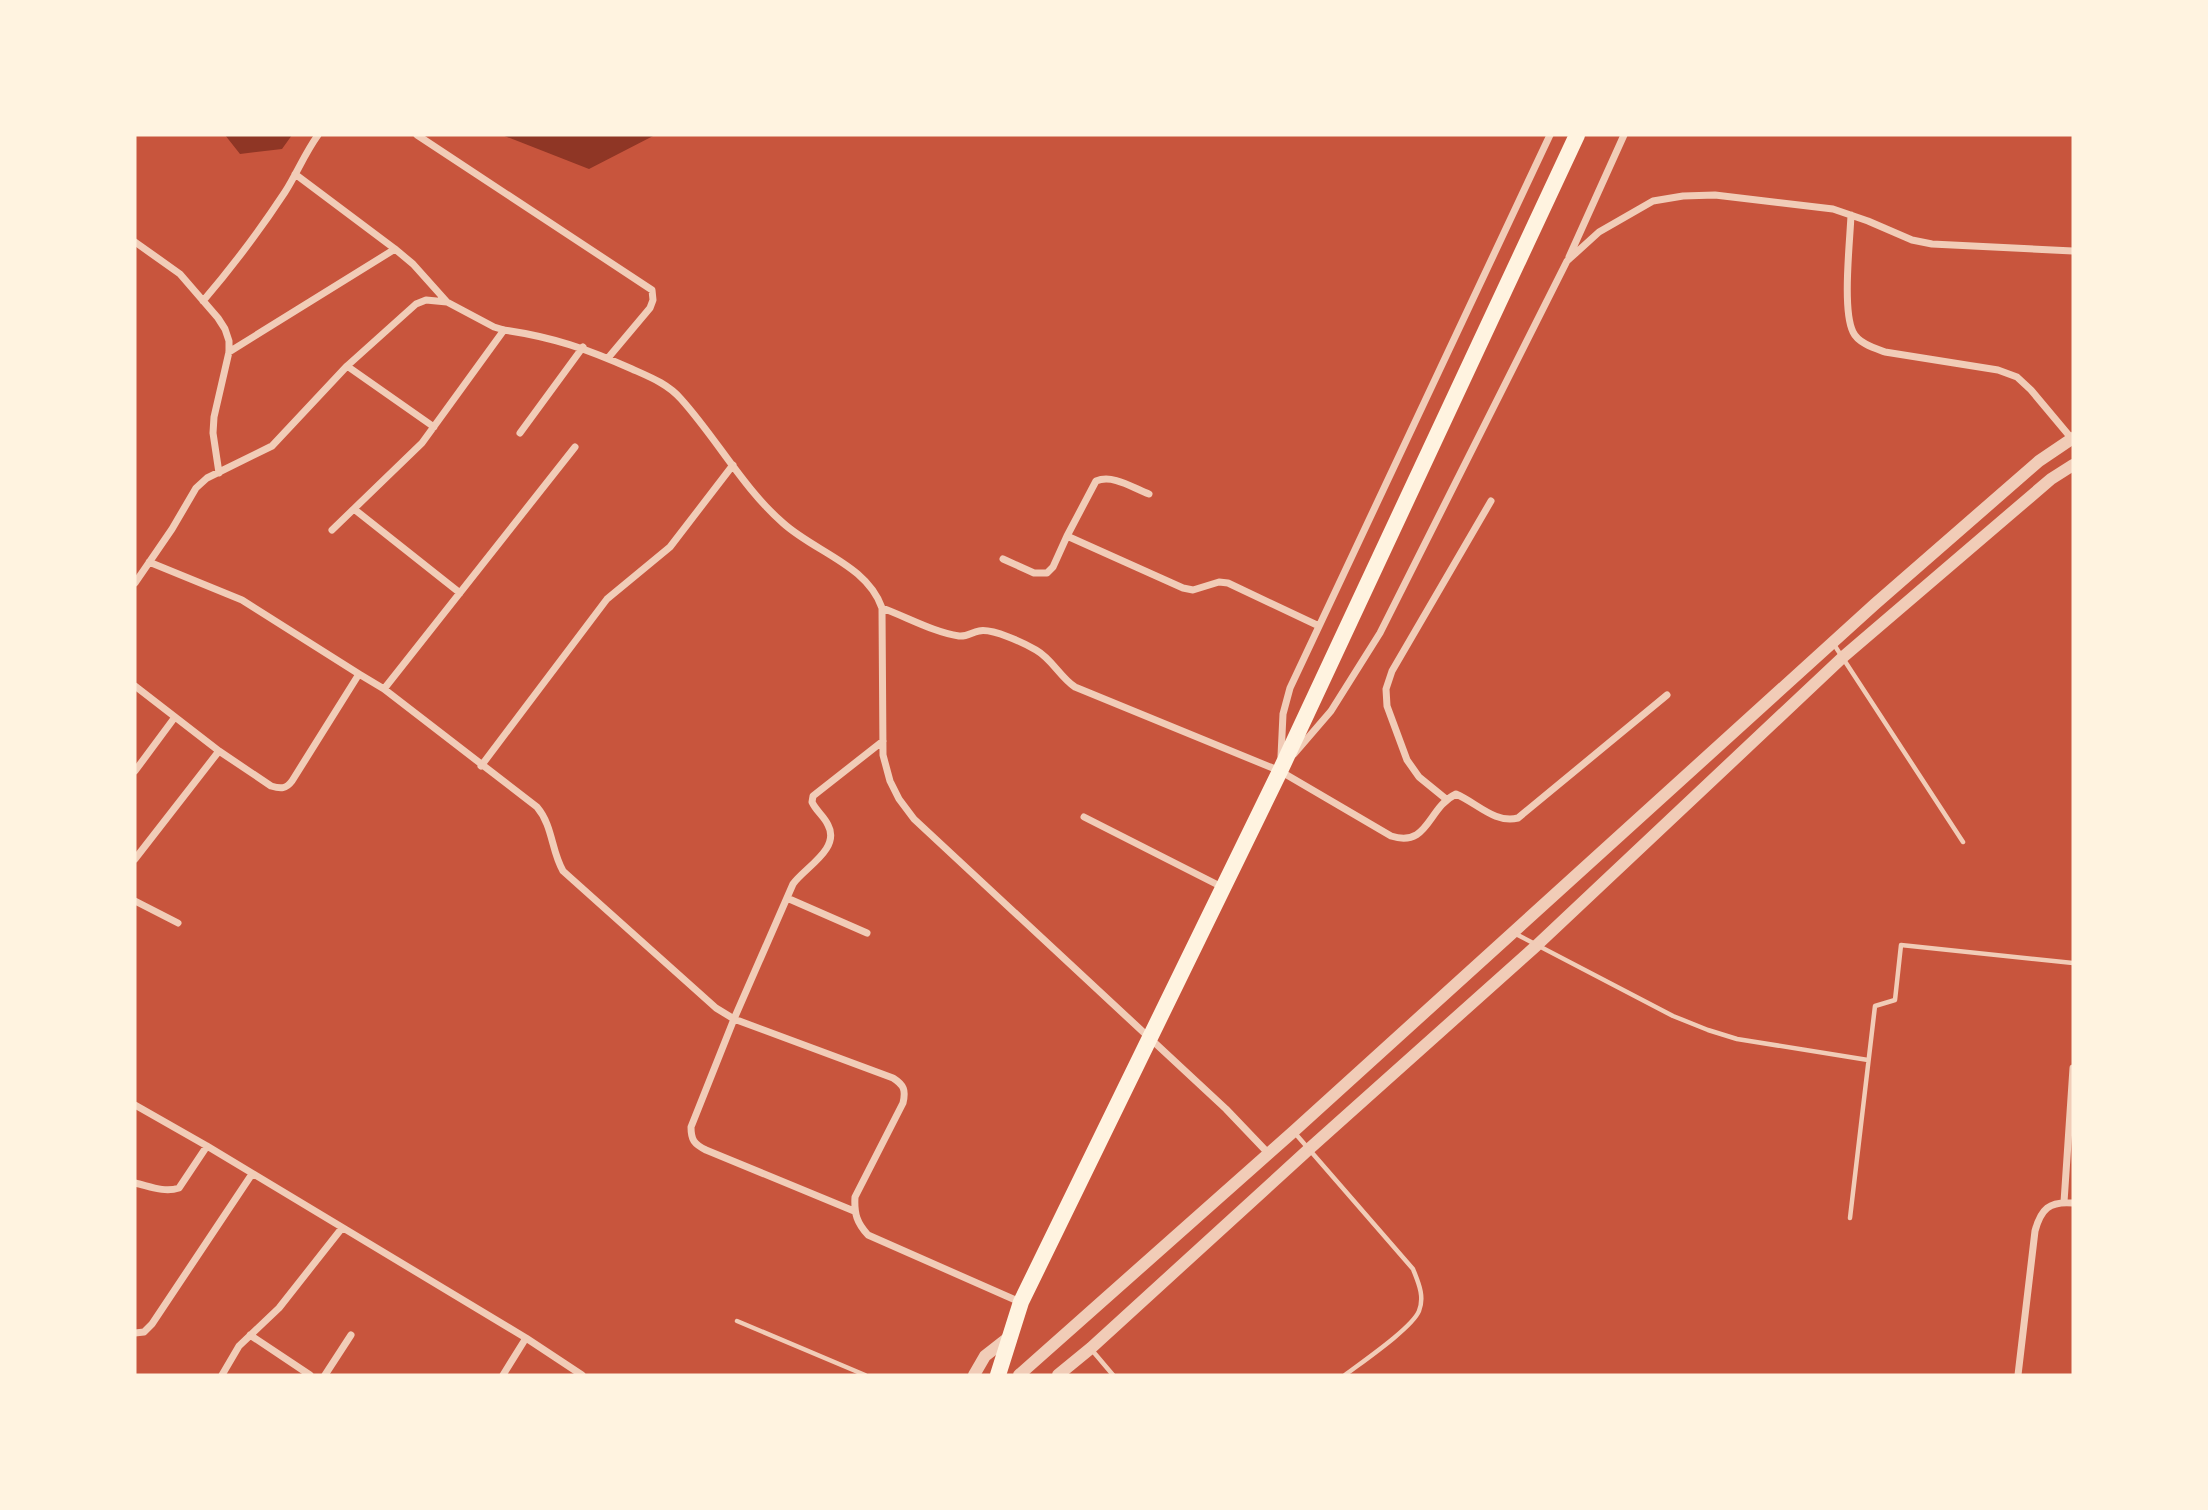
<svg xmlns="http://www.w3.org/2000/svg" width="2208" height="1510" viewBox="0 0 2208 1510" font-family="Manrope,sans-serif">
  <rect width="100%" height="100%" fill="#c8553d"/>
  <path fill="#8f3625" d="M225,135H292L282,149L240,154Z
    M502,135H655L589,169Z"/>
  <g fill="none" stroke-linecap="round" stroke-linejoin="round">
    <path stroke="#f1ccb7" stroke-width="4.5" d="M1833,643L1963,842
      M1514,933L1673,1016L1708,1030L1737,1039L1868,1060
      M1294,1132L1413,1269C1418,1282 1425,1296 1419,1311C1412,1328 1362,1362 1345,1375
      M1850,1218L1875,1006L1895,1000L1901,945L2073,963
      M737,1321L865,1375
      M1091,1349L1113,1375"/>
    <path stroke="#f1ccb7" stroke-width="7" d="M417,135L652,290L653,300L650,308L608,358
      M295,174L395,249L413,264L447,302
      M1851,215C1850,241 1842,310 1853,332C1858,343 1874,348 1885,352L1998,370L2017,377L2031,390L2072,439
      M135,242L180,274L218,318L225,329L229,341V352L214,417L213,433L219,473
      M1569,257L1624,135
      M203,301C233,266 260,230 285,192C297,173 305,153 318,135
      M229,352L395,249
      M347,366L434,427
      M520,433L583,347
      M354,509L460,593
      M332,530L422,443L504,330
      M1067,536L1096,481C1113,474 1133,488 1149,494
      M1003,559L1034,573H1047L1053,567L1067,536L1183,588L1193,590L1219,582L1228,583L1319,626
      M149,562L242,600L359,674
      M135,583L172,529L196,488L207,478L272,446L347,366L416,304L426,300L447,302L494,327L504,330C553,337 587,349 632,369C650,377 668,384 681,399C717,439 743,488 783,523C815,552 867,565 882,608L883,755L890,781L899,799L914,819L1226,1109L1268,1153
      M882,608C907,617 933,632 959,636C967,637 972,632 979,631C992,628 1024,643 1036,650C1052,659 1060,677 1075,687L1280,771L1391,836C1429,848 1427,808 1456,794C1477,803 1495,824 1518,818L1667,695
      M135,686L219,751L271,786C281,789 286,789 292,781L359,674L384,689L537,807C553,826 551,850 563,871L716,1008L734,1019L893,1078C904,1085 906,1090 903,1103L855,1197C854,1214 857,1223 868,1235L1020,1302
      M384,689L575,447
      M1294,754L1331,711L1380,633L1567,261L1599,232L1653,201L1683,196L1715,195L1833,209L1868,221L1912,240L1932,244L2073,251
      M1281,756L1283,714L1290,688L1550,135
      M481,766L607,599L670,547L733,465
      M135,771L175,717
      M1446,799L1419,777L1407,760L1387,706L1386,689L1392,671L1491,501
      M1084,817L1222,887
      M135,859L219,751
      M787,898L867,933
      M135,901L178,923
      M135,1105L207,1146L526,1338L582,1375
      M135,1183C149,1186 164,1193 179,1188L207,1146
      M2064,1202L2073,1068
      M854,1211L706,1150C694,1144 691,1140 691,1127L734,1019L793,884C804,868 841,849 828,825C824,816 816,811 812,802L813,796L883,741
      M135,1333L144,1332L152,1324L252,1174
      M250,1335L310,1375
      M222,1375L239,1346L279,1308L342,1228
      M325,1375L351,1335
      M503,1375L526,1338
      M2018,1375L2035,1231C2041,1209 2049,1201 2073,1203"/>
    <path stroke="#f1ccb7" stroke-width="12" d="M974,1375L985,1356L1008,1338
      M1019,1375L1294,1131L1875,604L2039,461L2073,438
      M1058,1375L1091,1348L1309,1149L1536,946L1843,657L2051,479L2073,465"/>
    <path stroke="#fff3e0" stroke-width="16" d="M998,1375L1021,1302L1280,771L1577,135"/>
  </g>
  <rect width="2208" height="1510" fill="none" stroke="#fff3e0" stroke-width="273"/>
</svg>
